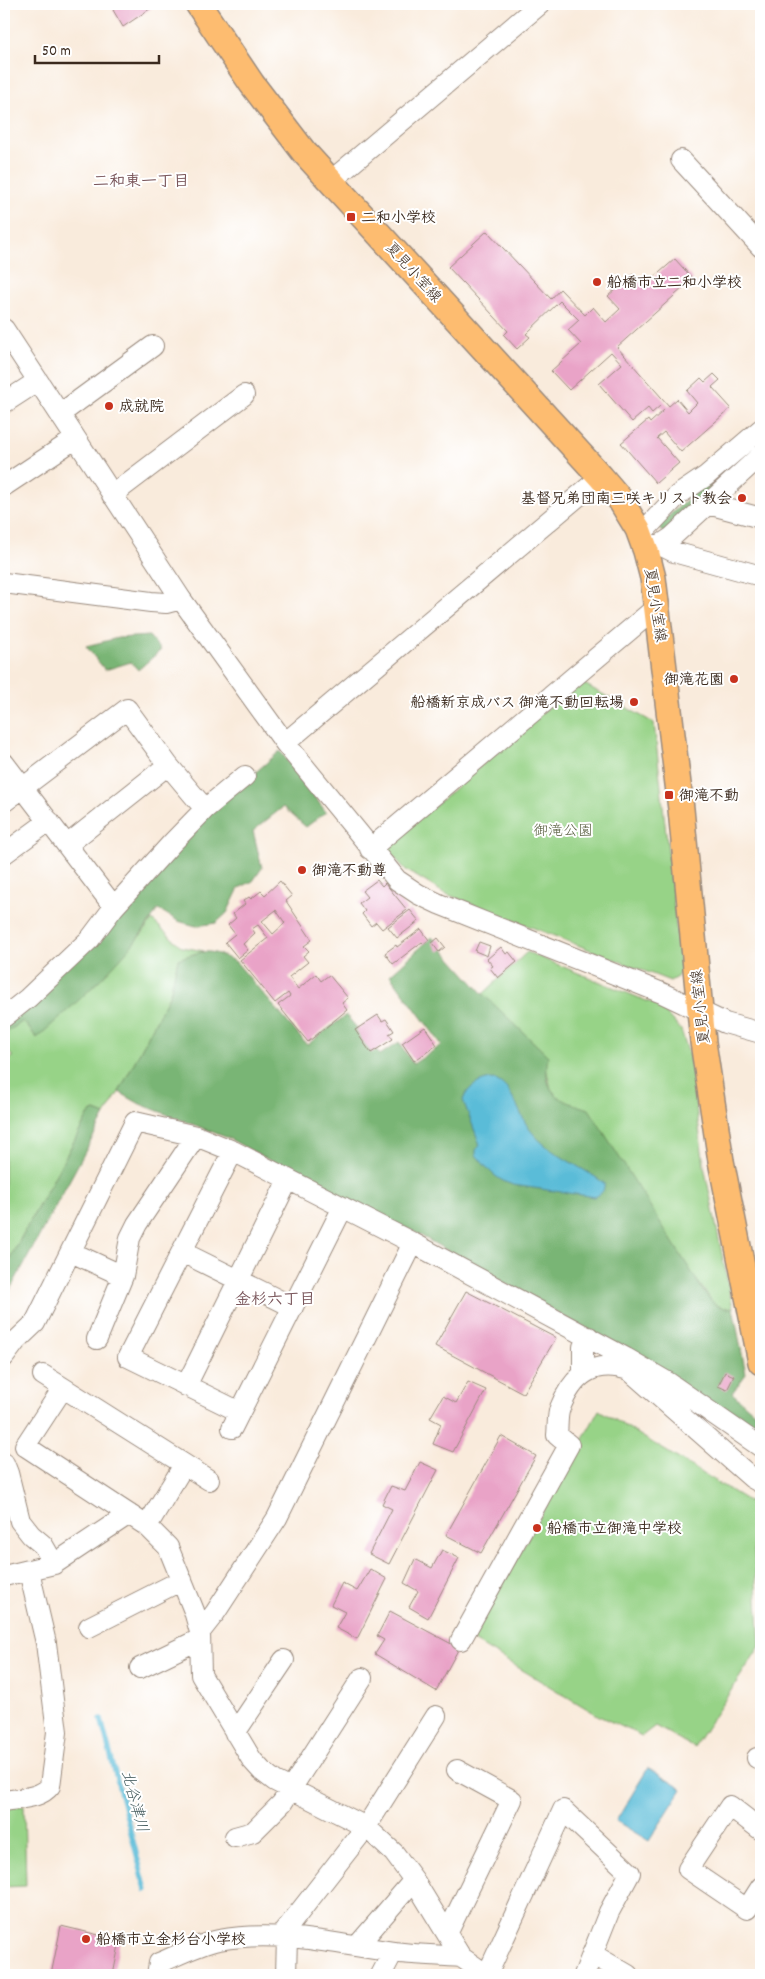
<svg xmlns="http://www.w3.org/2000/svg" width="765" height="1979" viewBox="0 0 765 1979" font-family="Dekko,'Klee One',sans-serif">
  <rect width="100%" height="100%" fill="#fff"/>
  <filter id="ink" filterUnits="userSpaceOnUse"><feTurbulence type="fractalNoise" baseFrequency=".02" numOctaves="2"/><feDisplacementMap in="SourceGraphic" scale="10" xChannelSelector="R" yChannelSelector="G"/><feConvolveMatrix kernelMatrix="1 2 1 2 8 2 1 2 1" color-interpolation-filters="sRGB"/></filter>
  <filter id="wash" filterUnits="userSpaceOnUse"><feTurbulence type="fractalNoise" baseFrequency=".0096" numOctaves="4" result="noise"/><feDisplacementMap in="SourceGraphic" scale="20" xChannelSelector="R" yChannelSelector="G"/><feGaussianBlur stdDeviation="1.12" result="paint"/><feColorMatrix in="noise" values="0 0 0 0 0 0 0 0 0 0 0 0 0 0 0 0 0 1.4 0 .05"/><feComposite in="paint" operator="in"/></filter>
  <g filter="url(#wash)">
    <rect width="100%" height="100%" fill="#f9ebdc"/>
    <path fill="#97d387" stroke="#697e52" d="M579,681L654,723L681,971L677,977L670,981L444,893L406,870L386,848Z
      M152,920L182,947L204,951L178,959L170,994L119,1092L105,1115L95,1111L89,1114L4,1269V1064L13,1057L4,1046V1034L23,1021L37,1038L141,935Z
      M527,952L659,1006L681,1030L689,1054L704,1166L733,1308L725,1309L714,1304L567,1103L558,1098L551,1089L546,1068L483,994Z
      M599,1410L751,1503L760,1646L694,1747L655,1726L642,1736L601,1717L472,1640Z
      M24,1806L26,1886L4,1887V1807Z"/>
    <path fill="#79b574" stroke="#5a7049" d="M761,435V448L668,531L662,532L657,526Z
      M149,636L161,650L138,670L131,662L105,670L86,646L118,638Z
      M280,751L326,812L306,827L283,807L253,831L262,868L253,881L239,888L227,913L216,923L196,926L178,921L158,909C130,956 78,1001 37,1038L23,1021L4,1034V1022L203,818Z
      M432,937L483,994L548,1056C542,1093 557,1100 589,1109L704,1292C713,1303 718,1309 733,1308L746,1374L732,1393L755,1413L759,1441L580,1326L418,1234L289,1171L228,1138L140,1104L119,1092L170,994L178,959C206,950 208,948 236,962L307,1045L346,1015L380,1055L399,1042L413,1064L442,1045L390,975Z
      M95,1111L105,1115L4,1301V1269L89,1114Z"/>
    <path fill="#5abcd8" stroke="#4a737b" d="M493,1079C514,1086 518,1115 531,1131C550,1155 580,1165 604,1183C605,1191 602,1193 595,1197L513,1185C494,1179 488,1169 476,1155V1150L480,1145L463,1100C468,1087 479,1080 493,1079Z
      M648,1768L682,1789L649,1841L616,1821Z"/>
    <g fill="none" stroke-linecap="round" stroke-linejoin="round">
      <path stroke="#5abcd8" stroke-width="5" d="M101,1719L146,1890"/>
    </g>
    <g id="blocks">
      <path fill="#e9a3c7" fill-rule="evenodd" d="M123,4H157L123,27L113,10Z
        M487,231L551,299L560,289L585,315L593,307L606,322L620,309L608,296L633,274L644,286L675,259L693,279L617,347L669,406L677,399L688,412L697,403L687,391L701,378L705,382L714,374L720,380L712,387L731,408L681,452L664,432L657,438L679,463L656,483L621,443L648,420L650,423L664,410L660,406L652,413L648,408L632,422L599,384L622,364L611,352L569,390L551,371L581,344L568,330L579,320L560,301L526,334L530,337L517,349L504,335L508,331L448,267Z
        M377,880L382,886L385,883L407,910L382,929L376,922L371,926L362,914L365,911L359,903L367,897L362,891Z
        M280,881L292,896L286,901L312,940L304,946L309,951L303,956L308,962L289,977L298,989L316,974L321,981L329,975L348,998L342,1003L347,1010L308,1042L278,1005L290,996L288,993L275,1003L240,960L268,938L258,925L252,929L255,933L243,944L248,950L238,958L225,942L235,934L228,925L236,918L233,914L245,904L243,901L249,897L251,899L261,891L265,895ZM276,910L285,923L273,934L262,921Z
        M410,910L419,921L397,938L388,927Z
        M421,929L429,940L424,944L422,942L393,964L385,953L396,945L397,947Z
        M438,938L445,947L439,952L432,943Z
        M479,942L490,946L487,956L475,951Z
        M501,947L506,954L509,952L517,962L498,978L490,968L493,966L487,959Z
        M378,1015L382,1021L386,1019L394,1031L389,1034L393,1039L371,1053L355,1030Z
        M425,1027L437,1045L414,1061L402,1043Z
        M466,1291L556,1338L523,1393L435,1346Z
        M725,1372L734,1376L727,1390L718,1386Z
        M468,1382L486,1390L453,1452L433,1444L441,1424L430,1418L443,1396L456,1403Z
        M501,1436L536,1456L481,1553L446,1535Z
        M420,1462L438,1470L389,1564L369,1554L392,1509L382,1504L391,1486L405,1491Z
        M442,1550L459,1558L428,1618L409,1607L418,1591L404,1583L415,1559L432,1568Z
        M370,1569L387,1579L357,1639L336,1628L345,1612L331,1605L342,1583L357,1591Z
        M390,1611L459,1648L436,1691L375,1654L384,1640L377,1636Z
        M61,1926L120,1940L113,1975H51Z"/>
    </g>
  </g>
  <g filter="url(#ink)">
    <use href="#blocks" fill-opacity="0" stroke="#9a8a7d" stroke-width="1"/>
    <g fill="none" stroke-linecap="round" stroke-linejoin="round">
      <g stroke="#9a8a7d" stroke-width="22">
        <path id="minor" d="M681,160L761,247
          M331,181L540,4
          M4,329L181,599L285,743L397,880L418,894L439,904L662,993L725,1023L761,1033
          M4,403L38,381
          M60,414L153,346
          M4,486L75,439
          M112,495L244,395
          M708,504L761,518
          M640,535L678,495L706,476L761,429
          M644,545H660L671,538L761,455
          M660,545L674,552L761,576
          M4,583L151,602L166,603L181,599
          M285,743L601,477
          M4,763L114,907
          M4,802L127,709L168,765L205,809
          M67,845L168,765
          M370,849L658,606
          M4,854L49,821
          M4,1017L28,998L90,939L114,907L172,843L205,809L245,776
          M233,1151L128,1357L240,1412
          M71,1252L123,1276
          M182,1252L293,1307
          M97,1339L123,1276L130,1238L137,1224L196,1136
          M4,1357L16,1341L35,1323L135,1122L196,1136L233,1151L413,1243L626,1358L669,1383L761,1447
          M583,1374V1347L589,1337
          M43,1375L209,1480
          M186,1386L288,1180
          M63,1388L25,1446L147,1526L168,1547L194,1611L200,1632L201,1675L252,1760L262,1771L275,1781L366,1827L394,1853L414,1880L461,1957L487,1975
          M232,1428L343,1207
          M4,1463L8,1473L20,1521L31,1535L43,1545L54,1564
          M147,1526L184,1465
          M4,1576L54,1564L129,1514
          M89,1627L182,1580
          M200,1632L215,1613L277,1518L413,1243
          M461,1640L569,1445L557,1435C558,1427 557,1415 560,1408C573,1375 593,1359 629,1370L752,1478L761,1483
          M140,1668L200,1639
          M235,1733L284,1660
          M757,1758L761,1760
          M4,1801C19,1798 40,1799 50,1786L57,1732L46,1643L29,1571
          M761,1830L730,1806L688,1869L747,1909L761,1887
          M235,1837L253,1832L282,1803L362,1678
          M447,1934L512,1800L457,1770
          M280,1937L366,1827L436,1716
          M358,1945L414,1880
          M592,1954L628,1975
          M157,1975L159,1963C178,1955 199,1944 219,1940C277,1929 336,1944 393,1952C415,1955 439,1955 461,1957
          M286,1975L287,1937
          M381,1975L393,1952
          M487,1975L563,1810L630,1873L609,1912L584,1975"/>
      </g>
      <g stroke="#9a8a7d" stroke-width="28">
        <path id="major" d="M198,4L252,84L304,152L601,477L619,498L638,529L646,551L653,578L681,809L703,1042L721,1161L761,1362"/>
      </g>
      <use href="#minor" stroke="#fff" stroke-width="20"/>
      <use href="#major" stroke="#fdbc6f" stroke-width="25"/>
    </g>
  </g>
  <g fill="#c8321e" stroke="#fff" stroke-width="2">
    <rect x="346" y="212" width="10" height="10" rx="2.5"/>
    <circle cx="597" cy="282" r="5"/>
    <circle cx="109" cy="406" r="5"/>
    <circle cx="742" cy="498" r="5"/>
    <circle cx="734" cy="679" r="5"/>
    <circle cx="634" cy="702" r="5"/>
    <rect x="664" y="790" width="10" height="10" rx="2.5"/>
    <circle cx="302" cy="870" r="5"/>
    <circle cx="537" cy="1528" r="5"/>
    <circle cx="86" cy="1939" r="5"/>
  </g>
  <g text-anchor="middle" stroke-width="4" stroke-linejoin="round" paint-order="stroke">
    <g font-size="15" font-weight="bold" fill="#3b2a1e" stroke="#fff" text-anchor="start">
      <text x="361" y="222">二和小学校</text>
      <text x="607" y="287">船橋市立二和小学校</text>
      <text x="119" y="411">成就院</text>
      <text x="732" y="503" text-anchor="end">基督兄弟団南三咲キリスト教会</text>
      <text x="724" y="684" text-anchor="end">御滝花園</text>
      <text x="624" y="707" text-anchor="end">船橋新京成バス 御滝不動回転場</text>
      <text x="679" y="800">御滝不動</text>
      <text x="312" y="875">御滝不動尊</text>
      <text x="547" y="1533">船橋市立御滝中学校</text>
      <text x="96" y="1944">船橋市立金杉台小学校</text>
    </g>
    <g font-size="15" fill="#3b2a1e" stroke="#fff">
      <text transform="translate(414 272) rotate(48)" y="5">夏見小室線</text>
      <text transform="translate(656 605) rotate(81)" y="5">夏見小室線</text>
      <text transform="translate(700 1007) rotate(-96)" y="5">夏見小室線</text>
    </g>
    <g font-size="15" fill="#575d3e" stroke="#fff">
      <text x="563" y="835">御滝公園</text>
    </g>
    <g font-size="16" font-weight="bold" fill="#785459" stroke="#fff">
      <text x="141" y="186">二和東一丁目</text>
      <text x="275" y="1304">金杉六丁目</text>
    </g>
    <g font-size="16" font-style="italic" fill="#465d5f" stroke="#fff">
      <text transform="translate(136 1801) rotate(75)" y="6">北谷津川</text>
    </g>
  </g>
  <rect width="765" height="1979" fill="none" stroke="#fff" stroke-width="20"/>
  <path d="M35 55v8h124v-8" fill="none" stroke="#3b2a1e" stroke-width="2.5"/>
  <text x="42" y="55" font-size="15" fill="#3b2a1e" stroke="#ffffff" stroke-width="4" paint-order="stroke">50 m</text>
</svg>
